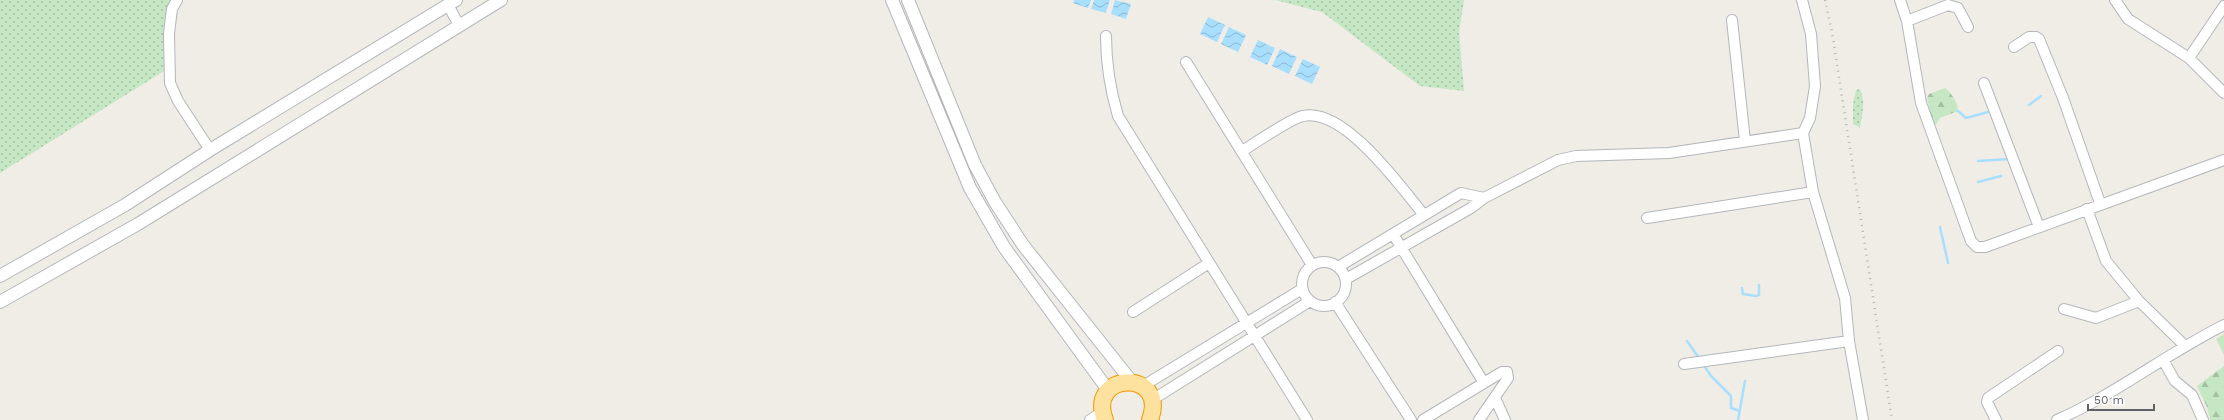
<svg xmlns="http://www.w3.org/2000/svg" width="2224" height="420" viewBox="0 0 2224 420" font-family="'Work Sans',sans-serif">
  <defs>
    <pattern id="grass-dots" width="8" height="8" patternUnits="userSpaceOnUse"><rect width="8" height="8" fill="#c6e7c3"/><path d="M2 2h.1M6 6h.1" fill="none" stroke="#a4bfa2" stroke-width="1.8" stroke-linecap="round"/></pattern>
    <pattern id="forest-firs" width="22" height="20" patternUnits="userSpaceOnUse"><rect width="22" height="20" fill="#c6e7c3"/><path d="M5 1l3.5 6h-7zM16 11l3.5 6h-7z" fill="#a4bfa2"/></pattern>
    <pattern id="water-waves" width="16" height="10" patternUnits="userSpaceOnUse"><rect width="16" height="10" fill="#a8defe"/><path d="M0 5q4-4 8 0t8 0" fill="none" stroke="#8cb7d1"/></pattern>
  </defs>
  <rect width="100%" height="100%" fill="#f0ede6"/>
  <path fill="url(#grass-dots)" d="M0,0H171L169,68L0,173Z
    M1275,0H1464L1459,32L1464,91L1420,86L1322,12Z
    M1860,89C1866,104 1862,113 1860,128L1853,124V104L1856,90Z"/>
  <path fill="url(#forest-firs)" d="M1945,88C1950,91 1959,104 1958,111L1940,118L1936,124H1933L1927,98L1929,94Z
    M2224,334V355L2216,339Z
    M2224,366V420H2210L2207,407L2197,386Z"/>
  <path fill="url(#water-waves)" d="M1074,0H1091L1088,8L1073,3Z
    M1094,0H1110L1106,13L1091,9Z
    M1115,0L1131,4L1126,19L1111,14Z
    M1208,17L1225,25L1217,42L1200,34Z
    M1229,27L1246,35L1238,52L1221,44Z
    M1258,40L1275,48L1267,65L1250,57Z
    M1280,49L1297,57L1289,74L1272,66Z
    M1303,59L1320,67L1312,84L1295,76Z"/>
  <g fill="none" stroke-linecap="round" stroke-linejoin="round">
    <path stroke="#a8defe" stroke-width="2.5" d="M2029,105L2041,96
      M1958,111L1966,118L1992,111
      M1978,161L2010,159
      M1978,182L2001,176
      M1940,227L1948,263
      M1742,288L1743,294L1756,296L1759,295V285
      M1687,341L1699,358
      M1703,364L1711,376L1731,396V408L1740,411
      M1738,420L1745,381"/>
    <g stroke="#b3b7bb" stroke-width="12">
      <path id="minor" d="M177,0L172,9L169,33L170,83L178,101L210,150
        M1802,0L1811,34L1815,86L1810,118L1803,133L1813,192L1845,298L1849,341L1863,420
        M1900,0L1907,21
        M2115,0L2128,19L2189,58L2224,93
        M448,5L459,25
        M1732,20L1745,141
        M1968,27L1958,8L1948,5L1907,21L1921,103L1971,241L1977,247H1985L2224,160
        M1106,36C1106,64 1110,89 1118,116L1307,420
        M2014,47L2029,37H2036L2039,39L2063,98L2100,203
        M2189,58L2224,6
        M1186,62L1312,265
        M1984,83L2039,227
        M1242,151C1254,144 1291,118 1303,116C1344,107 1400,186 1424,215
        M2087,209L2106,261L2139,301L2184,345
        M1647,218L1813,192
        M1393,234L1484,383
        M1302 284a22 22 0 1 1 44 0a22 22 0 1 1-44 0Z
        M1338,267L1461,193L1484,198
        M1346,279L1471,208L1484,198L1558,160L1576,156L1669,153L1803,133
        M1335,302L1411,420
        M2064,309L2096,318L2139,301
        M1133,312L1209,263
        M2163,360L2175,381L2192,395L2203,420
        M1684,364L1849,341
        M1143,386L1302,289
        M1495,398L1505,420
        M1152,400L1310,301
        M1090,420L1102,412
        M1423,420L1502,372H1507L1508,378L1479,420
        M1996,420L1987,402L1988,398L2058,351
        M2057,420C2116,394 2166,354 2224,325"/>
    </g>
    <g stroke="#b3b7bb" stroke-width="14">
      <path id="tertiary" d="M892,0L970,188L1004,247L1108,390
        M908,0L975,165L995,202L1023,245L1132,382
        M0,276L125,205L210,150L456,0
        M0,302L138,224L501,0"/>
    </g>
    <g stroke="#f49802" stroke-width="18">
      <path id="trunk" d="M1105,420C1086,371 1169,369 1150,420"/>
    </g>
    <use href="#minor" stroke="#fff" stroke-width="10"/>
    <use href="#tertiary" stroke="#fff" stroke-width="12"/>
    <use href="#trunk" stroke="#fde29f" stroke-width="16"/>
    <path stroke="#b4b5b6" stroke-width="2.5" stroke-dasharray="1 5" stroke-linecap="butt" d="M1825,0L1832,32L1892,420"/>
  </g>
  <path d="M2088 404v6h66v-6" fill="none" stroke="#5e6266" stroke-width="2"/>
  <text x="2094" y="404" font-size="12" fill="#5e6266" stroke="#ffffff" stroke-width="3" paint-order="stroke">50 m</text>
</svg>
